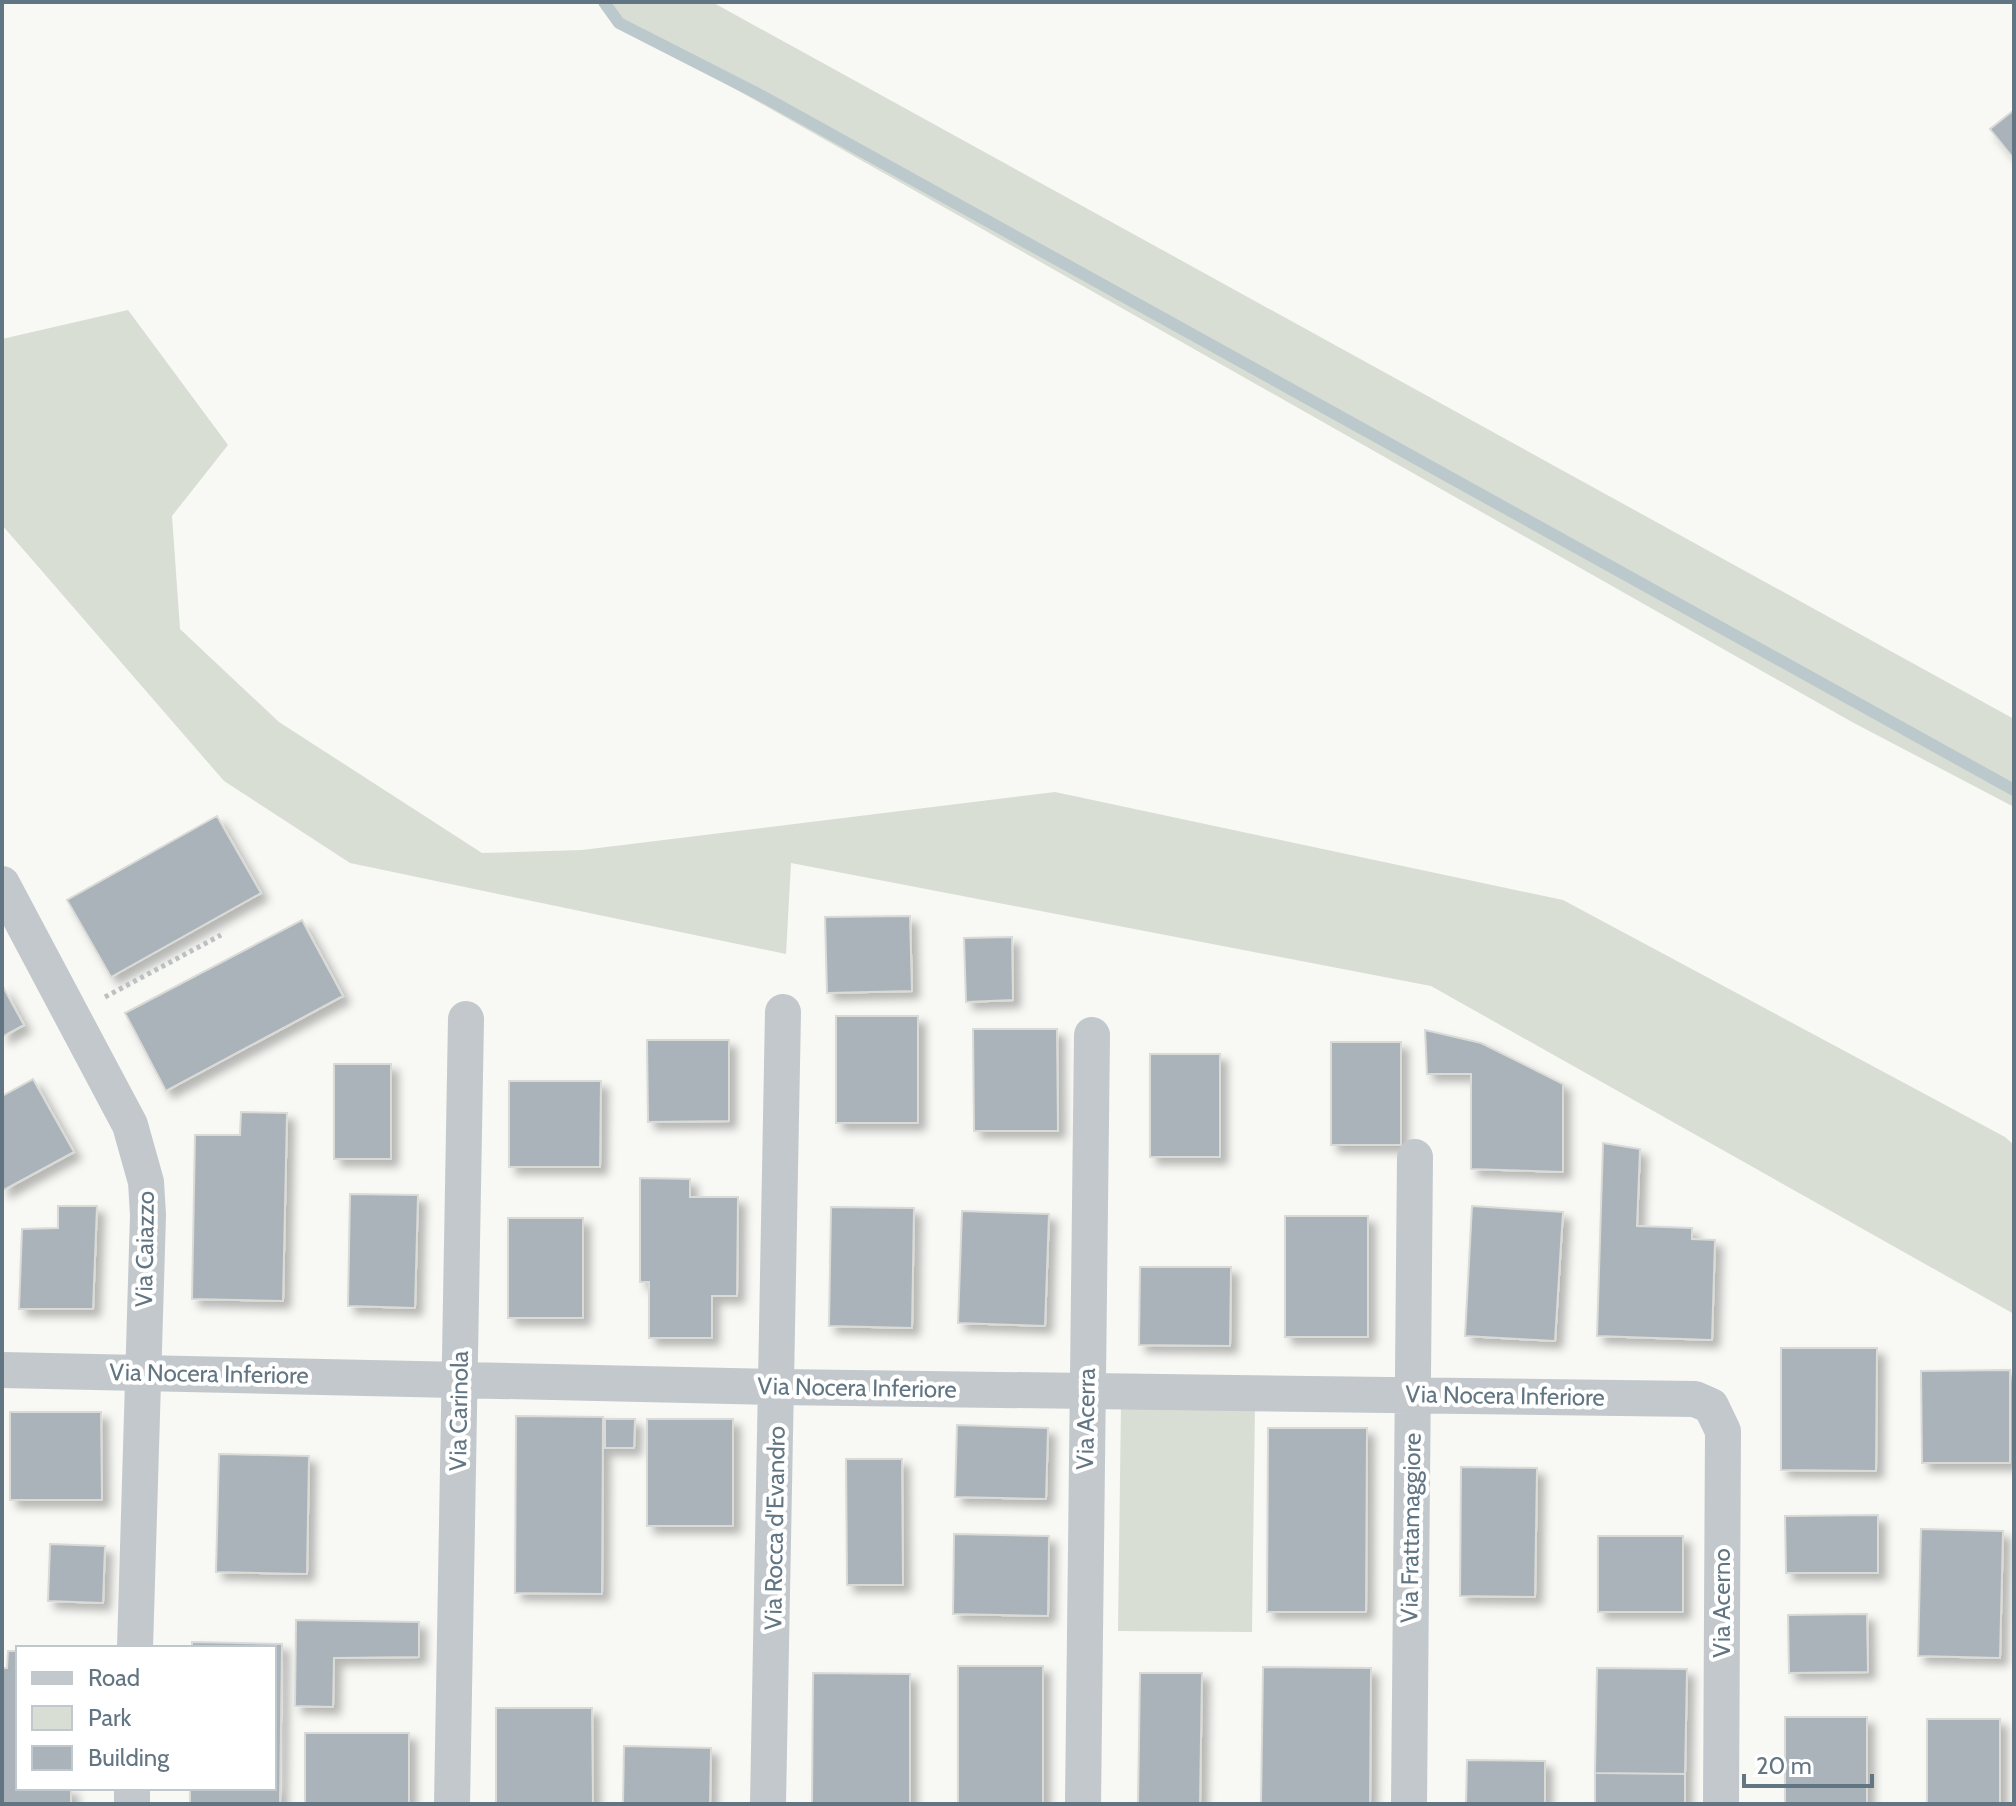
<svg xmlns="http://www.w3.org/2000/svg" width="2016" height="1806" viewBox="0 0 2016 1806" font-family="Cabin,sans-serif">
  <defs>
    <filter id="shadow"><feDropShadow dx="7" dy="7" stdDeviation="4" flood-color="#0004"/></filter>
  </defs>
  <rect width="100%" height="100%" fill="#f8f8f5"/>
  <path fill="#d8ded4" d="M602,2H712L2014,719V807L1852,722L619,23Z
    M128,310L228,445L172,516L180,629L279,722L482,853L582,850L1055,792L1563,900L2005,1137L2014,1145V1314L1431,986L791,863L786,954L350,863L224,781L2,525V339Z
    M1121,1404L1255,1406L1252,1632L1118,1631Z"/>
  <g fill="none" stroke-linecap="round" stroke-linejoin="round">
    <path stroke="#bbc8cc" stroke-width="12" d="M604,2L619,23L762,96L2014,790"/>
  </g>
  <path fill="#a9b3b9" stroke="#dadad7" stroke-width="2" filter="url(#shadow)" d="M2014,110V159L1990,129Z
    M217,816L261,893L111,977L67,900Z
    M910,916L912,991L827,993L825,917Z
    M302,920L343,996L166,1091L125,1013Z
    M1012,937L1013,1000L966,1002L964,938Z
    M2,985L24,1025L2,1037Z
    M836,1016H918V1123H836Z
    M973,1029H1057L1058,1131H974Z
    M1425,1030L1481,1043L1563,1084V1172L1471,1169V1074H1427Z
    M647,1040H729V1121L648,1122Z
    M1331,1042H1401V1145H1331Z
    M1150,1054H1220V1157H1150Z
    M334,1064H391V1159H334Z
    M33,1079L74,1152L2,1191V1096Z
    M509,1081H601L600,1167H509Z
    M241,1112L287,1113L283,1301L192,1299L195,1135H240Z
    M1603,1143L1640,1149L1637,1226L1692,1228V1239L1715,1240L1712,1340L1597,1336Z
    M640,1178L690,1179V1197H738L737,1296H712V1338H649V1282H640Z
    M350,1194L418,1195L415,1308L348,1306Z
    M58,1206H97L93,1309H19L22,1229L58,1228Z
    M1472,1206L1563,1212L1555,1341L1465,1336Z
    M831,1207L914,1208L912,1328L829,1326Z
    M962,1211L1049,1214L1045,1326L958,1323Z
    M1285,1216H1368V1337H1285Z
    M508,1218H583V1318H508Z
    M1140,1267H1231L1230,1346L1139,1345Z
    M1781,1348H1877L1876,1471L1781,1470Z
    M2010,1370V1463H1922L1921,1371Z
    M10,1412H101L102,1500H10Z
    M516,1416L603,1417L602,1594L515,1593Z
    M605,1419H635L634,1448H605Z
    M647,1419H733V1526H647Z
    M957,1425L1048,1428L1046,1499L955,1497Z
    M1268,1428H1367L1366,1612H1267Z
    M219,1454L309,1456L307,1574L216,1572Z
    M846,1459H902L903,1585H847Z
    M1461,1467L1537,1468L1535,1597L1460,1596Z
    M1878,1515V1573H1786L1785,1516Z
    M1921,1529L2003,1531L2000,1658L1918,1656Z
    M954,1534L1049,1536L1048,1616L953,1614Z
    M1598,1536H1683V1612H1598Z
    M50,1544L105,1546L103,1603L48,1601Z
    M1867,1614L1868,1672L1789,1673L1788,1615Z
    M296,1620L419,1622V1657L334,1658L333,1707L295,1706Z
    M192,1642L282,1644L280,1804H190V1788H274V1648H192Z
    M8,1651H18V1788H71V1804H2V1668H7Z
    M958,1666H1043V1804H958Z
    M1263,1667L1371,1668L1370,1804H1261Z
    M1597,1668L1687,1669L1685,1774L1595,1773Z
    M813,1673L910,1674V1804H812Z
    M1140,1673H1202L1200,1804H1138Z
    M496,1708H592L593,1804H496Z
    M1785,1717H1867V1804H1785Z
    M1927,1719H2000V1804H1927Z
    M305,1733H409V1804H305Z
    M624,1746L711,1748L710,1804H623Z
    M1467,1760L1545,1761V1804H1466Z
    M1595,1773L1685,1774V1804H1595Z"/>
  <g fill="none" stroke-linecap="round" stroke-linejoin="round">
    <path stroke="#bcc0c2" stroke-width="5" stroke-dasharray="4 4" stroke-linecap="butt" d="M105,997L221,935"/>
    <path stroke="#c2c8cb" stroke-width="36" d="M2,884L130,1125L146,1182L148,1215L135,1648
      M2,1370L778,1387L1695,1399L1711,1406L1723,1431L1721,1804
      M132,1804V1788
      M452,1804L466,1019
      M768,1804L783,1012
      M1083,1804L1092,1035
      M1409,1804L1415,1157"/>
  </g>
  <g text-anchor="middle" stroke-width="8" stroke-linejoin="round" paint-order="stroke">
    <g font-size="24" fill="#617582" stroke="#fff">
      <text transform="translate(145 1249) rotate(-89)" y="8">Via Caiazzo</text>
      <text transform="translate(209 1374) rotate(1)" y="8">Via Nocera Inferiore</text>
      <text transform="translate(857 1388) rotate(1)" y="8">Via Nocera Inferiore</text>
      <text transform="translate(1505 1396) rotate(1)" y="8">Via Nocera Inferiore</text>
      <text transform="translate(459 1411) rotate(-89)" y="8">Via Carinola</text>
      <text transform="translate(1086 1419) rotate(-89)" y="8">Via Acerra</text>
      <text transform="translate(775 1528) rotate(-89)" y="8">Via Rocca d'Evandro</text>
      <text transform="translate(1411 1528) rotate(-89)" y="8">Via Frattamaggiore</text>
      <text transform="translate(1722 1603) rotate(-90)" y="8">Via Acerno</text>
    </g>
  </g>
  <rect width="2016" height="1806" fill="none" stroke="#617582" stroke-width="8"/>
  <rect x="16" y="1646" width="260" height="144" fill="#ffffff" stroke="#c0c8cd" stroke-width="2"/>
  <rect x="32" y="1672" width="40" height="12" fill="#c2c8cb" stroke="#c0c8cd" stroke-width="2"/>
  <text x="88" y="1686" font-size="24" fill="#617582">Road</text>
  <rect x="32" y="1706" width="40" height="24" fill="#d8ded4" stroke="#c0c8cd" stroke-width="2"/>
  <text x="88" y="1726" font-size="24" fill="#617582">Park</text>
  <rect x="32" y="1746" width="40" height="24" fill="#a9b3b9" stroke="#c0c8cd" stroke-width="2"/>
  <text x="88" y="1766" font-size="24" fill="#617582">Building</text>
  <path d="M1744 1774v12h128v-12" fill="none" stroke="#617582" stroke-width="4"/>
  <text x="1756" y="1774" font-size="24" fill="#617582" stroke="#ffffff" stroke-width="6" paint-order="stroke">20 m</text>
</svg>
